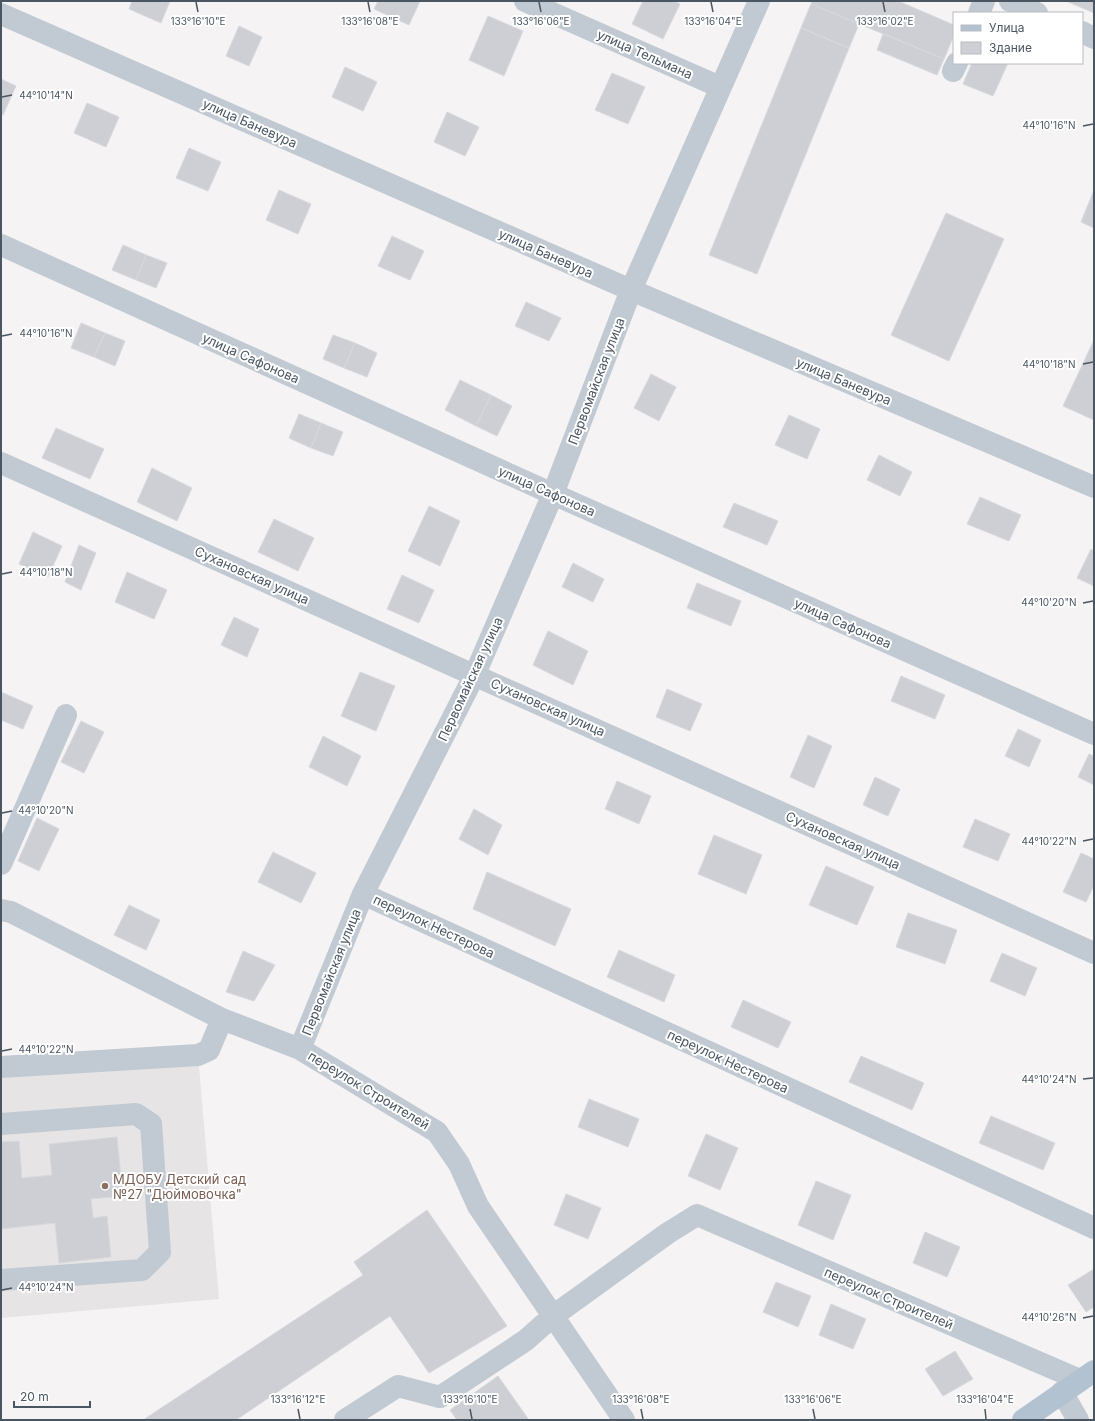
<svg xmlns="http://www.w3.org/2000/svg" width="1095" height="1421" viewBox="0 0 1095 1421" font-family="Inter,sans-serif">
  <rect width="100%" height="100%" fill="#f5f3f3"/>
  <path fill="#e6e4e5" d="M198,1055L219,1299L1,1318V1073Z"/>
  <path fill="#cdcfd5" stroke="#d7d9de" d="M132,1H170L161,23L129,9Z
    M378,1H420L409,25L374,9Z
    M643,1H673L680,4L663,39L632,24Z
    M812,1H898L954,25V35L944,59L811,4Z
    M1066,1H1094V13Z
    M811,4L859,24L849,48L801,28Z
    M488,16L523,31L504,76L469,60Z
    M239,26L262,37L249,66L226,56Z
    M801,28L849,48L757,274L709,255Z
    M883,34L944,59L937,75L877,50Z
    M972,63H1008L993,96L963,84Z
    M345,67L377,82L363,111L332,97Z
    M612,73L645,87L628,124L595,110Z
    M1,79L16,86L3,115H1Z
    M87,103L119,117L106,147L74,133Z
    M447,112L479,127L465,156L434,142Z
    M189,148L221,162L208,191L176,178Z
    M279,190L311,204L298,234L266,220Z
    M1094,190V228L1081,222Z
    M946,213L1004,239L949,361L891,335Z
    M392,236L424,251L410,280L378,266Z
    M123,245L146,255L136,280L112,270Z
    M146,255L167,263L156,288L136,280Z
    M526,302L561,318L549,341L515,326Z
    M81,323L105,333L94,357L71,348Z
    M105,333L125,341L115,366L94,357Z
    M333,335L355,343L344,368L323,359Z
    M1094,340V420L1063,406Z
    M355,343L377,353L367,377L344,368Z
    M651,374L676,387L659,421L634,408Z
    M460,380L491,395L476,426L445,410Z
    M491,395L512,406L497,436L476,426Z
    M299,414L321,423L311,448L289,438Z
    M789,415L820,429L807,459L775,445Z
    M321,423L343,432L333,456L311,448Z
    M56,428L104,449L90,479L42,458Z
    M879,455L912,472L900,496L867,480Z
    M152,468L192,488L177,521L137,502Z
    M980,497L1021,515L1009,541L967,524Z
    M734,503L778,521L767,545L723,527Z
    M429,506L460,521L440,566L408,551Z
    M274,519L314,538L298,571L258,552Z
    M33,532L62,546L48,577L19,564Z
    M79,545L96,553L81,590L65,582Z
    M1091,549L1094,551V586L1077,578Z
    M573,563L604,579L593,602L562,587Z
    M127,572L167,590L154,619L115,602Z
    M402,575L434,590L419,623L387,609Z
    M697,583L741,601L731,626L687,608Z
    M234,617L259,629L247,657L221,645Z
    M548,631L588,651L573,685L533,665Z
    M360,672L395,686L376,731L341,716Z
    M901,676L945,695L935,719L891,701Z
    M667,689L702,704L690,731L656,717Z
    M1,692L33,706L23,729L1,720Z
    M81,721L104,732L84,773L61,762Z
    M1018,729L1041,740L1029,767L1005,756Z
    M808,735L832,746L814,788L790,777Z
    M323,736L361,756L347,786L309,767Z
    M1089,754L1094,756V785L1078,777Z
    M875,777L900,789L888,816L863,805Z
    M617,781L651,796L639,824L605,809Z
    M474,809L502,825L488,855L459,839Z
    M37,818L59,829L39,871L18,861Z
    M975,819L1010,834L998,861L963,847Z
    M714,835L762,855L746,894L698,874Z
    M273,852L316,873L301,903L258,882Z
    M1081,853L1094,859V885L1086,902L1063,892Z
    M826,866L874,887L857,925L809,905Z
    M487,872L571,909L555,946L473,909Z
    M129,905L160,920L146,950L114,935Z
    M908,913L957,930L945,964L896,947Z
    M619,950L675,975L664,1002L607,977Z
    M243,951L275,965L254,1001L226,992Z
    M1002,953L1037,968L1025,996L990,981Z
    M743,1000L791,1022L778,1048L731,1027Z
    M861,1056L924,1083L912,1110L849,1082Z
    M589,1099L639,1119L628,1147L578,1127Z
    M991,1116L1055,1143L1043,1170L979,1143Z
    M706,1134L738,1148L720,1190L688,1176Z
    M117,1137L123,1196L91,1199L93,1218L107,1216L111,1257L59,1263L55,1223L1,1229V1142L19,1141L22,1178L52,1175L49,1144Z
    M816,1181L851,1195L833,1240L798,1225Z
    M566,1194L601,1208L588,1239L554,1225Z
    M427,1210L507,1326L429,1373L390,1316L236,1420H143L363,1275L354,1262Z
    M925,1232L960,1247L947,1277L913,1263Z
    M1094,1269V1307L1086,1312L1068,1285Z
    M776,1282L811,1296L798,1327L763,1312Z
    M831,1304L866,1319L853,1349L819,1335Z
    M955,1351L973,1379L943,1396L925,1369Z
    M498,1376L529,1420H457L450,1410Z"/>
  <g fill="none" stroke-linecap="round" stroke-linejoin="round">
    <path stroke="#c1cad2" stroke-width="22" d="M525,1L720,87
      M1010,1L1037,13
      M979,13L984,1
      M1,14L631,290L1094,487
      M1082,32L1094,38
      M953,71L957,63
      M1,245L553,494L1094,734
      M1,463L1094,953
      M1,864L66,715
      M363,894L1094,1228
      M1,910L11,912L222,1019L300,1049L437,1132L459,1164L478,1206L624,1420
      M300,1049L363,894L475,674L553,494L631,290L759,1
      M1,1067L198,1055L209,1050L222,1019
      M1,1124L136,1114L151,1124L160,1252L142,1270L1,1280
      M1062,1392L1078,1420
      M345,1420L398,1386L440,1397L526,1340L553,1316L668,1233L697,1215L1080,1380"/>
    <path stroke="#b3c2d1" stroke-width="22" d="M1023,1420L1094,1371"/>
  </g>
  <path fill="none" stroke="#4a5661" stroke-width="1.5" d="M196,2L198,12M368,2L370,12M539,2L541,12M711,2L713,12M883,2L885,12M2,97L12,95M1083,126L1093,124M2,336L12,334M1083,364L1093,362M2,574L12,572M1083,603L1093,601M2,813L12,811M1083,841L1093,839M2,1051L12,1049M1083,1079L1093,1078M2,1290L12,1288M1083,1318L1093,1316M298,1409L300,1419M470,1409L472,1419M641,1409L643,1419M813,1409L815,1419M985,1409L986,1419"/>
  <circle fill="#8d6e63" stroke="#fff" stroke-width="1.5" cx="105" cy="1186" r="4"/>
  <g text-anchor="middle" stroke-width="4" stroke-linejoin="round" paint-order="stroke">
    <g font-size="13" fill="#4a5661" stroke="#fff">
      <text transform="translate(645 54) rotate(24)" y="5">улица Тельмана</text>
      <text transform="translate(250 123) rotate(24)" y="5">улица Баневура</text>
      <text transform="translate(546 253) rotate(24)" y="5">улица Баневура</text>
      <text transform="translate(251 358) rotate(24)" y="5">улица Сафонова</text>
      <text transform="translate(596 381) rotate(-69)" y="5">Первомайская улица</text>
      <text transform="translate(844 381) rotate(23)" y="5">улица Баневура</text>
      <text transform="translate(547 491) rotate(24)" y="5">улица Сафонова</text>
      <text transform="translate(252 575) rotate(24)" y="5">Сухановская улица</text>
      <text transform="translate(843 623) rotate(24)" y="5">улица Сафонова</text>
      <text transform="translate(470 679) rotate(-65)" y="5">Первомайская улица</text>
      <text transform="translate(548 707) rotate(24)" y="5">Сухановская улица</text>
      <text transform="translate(843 840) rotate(24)" y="5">Сухановская улица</text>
      <text transform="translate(434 926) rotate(25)" y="5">переулок Нестерова</text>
      <text transform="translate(331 972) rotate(-68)" y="5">Первомайская улица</text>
      <text transform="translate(728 1061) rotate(25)" y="5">переулок Нестерова</text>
      <text transform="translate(369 1090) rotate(31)" y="5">переулок Строителей</text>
      <text transform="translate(889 1298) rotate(23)" y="5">переулок Строителей</text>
    </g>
    <g font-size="13" fill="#785e54" stroke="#fff" text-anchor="start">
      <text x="113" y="1184">МДОБУ Детский сад<tspan x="113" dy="15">№27 "Дюймовочка"</tspan></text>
    </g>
  </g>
  <g font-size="10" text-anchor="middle" fill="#4a5661" stroke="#fff" stroke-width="4" stroke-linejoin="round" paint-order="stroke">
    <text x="198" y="25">133°16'10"E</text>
    <text x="370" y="25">133°16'08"E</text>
    <text x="541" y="25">133°16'06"E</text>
    <text x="713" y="25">133°16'04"E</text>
    <text x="885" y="25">133°16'02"E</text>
    <text x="46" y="99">44°10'14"N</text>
    <text x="1049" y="129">44°10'16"N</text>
    <text x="46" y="337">44°10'16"N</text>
    <text x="1049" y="368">44°10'18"N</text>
    <text x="46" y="576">44°10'18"N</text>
    <text x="1049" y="606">44°10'20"N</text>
    <text x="46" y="814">44°10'20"N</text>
    <text x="1049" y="845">44°10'22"N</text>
    <text x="46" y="1053">44°10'22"N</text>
    <text x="1049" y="1083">44°10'24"N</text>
    <text x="46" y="1291">44°10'24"N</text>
    <text x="1049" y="1321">44°10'26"N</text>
    <text x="298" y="1403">133°16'12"E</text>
    <text x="470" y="1403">133°16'10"E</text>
    <text x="641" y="1403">133°16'08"E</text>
    <text x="813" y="1403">133°16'06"E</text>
    <text x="985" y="1403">133°16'04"E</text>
  </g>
  <rect width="1095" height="1421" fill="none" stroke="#4a5661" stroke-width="4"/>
  <rect x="953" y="12" width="130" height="52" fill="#ffffff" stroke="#b7bbc0"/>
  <rect x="961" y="25" width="20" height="6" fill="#b3c2d1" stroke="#b7bbc0"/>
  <text x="989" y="32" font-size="12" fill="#4a5661">Улица</text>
  <rect x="961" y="42" width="20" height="12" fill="#cdcfd5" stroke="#b7bbc0"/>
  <text x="989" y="52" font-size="12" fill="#4a5661">Здание</text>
  <path d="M14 1401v6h76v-6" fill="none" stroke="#4a5661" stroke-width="2"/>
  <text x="20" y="1401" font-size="12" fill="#4a5661" stroke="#ffffff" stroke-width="3" paint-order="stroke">20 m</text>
</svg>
